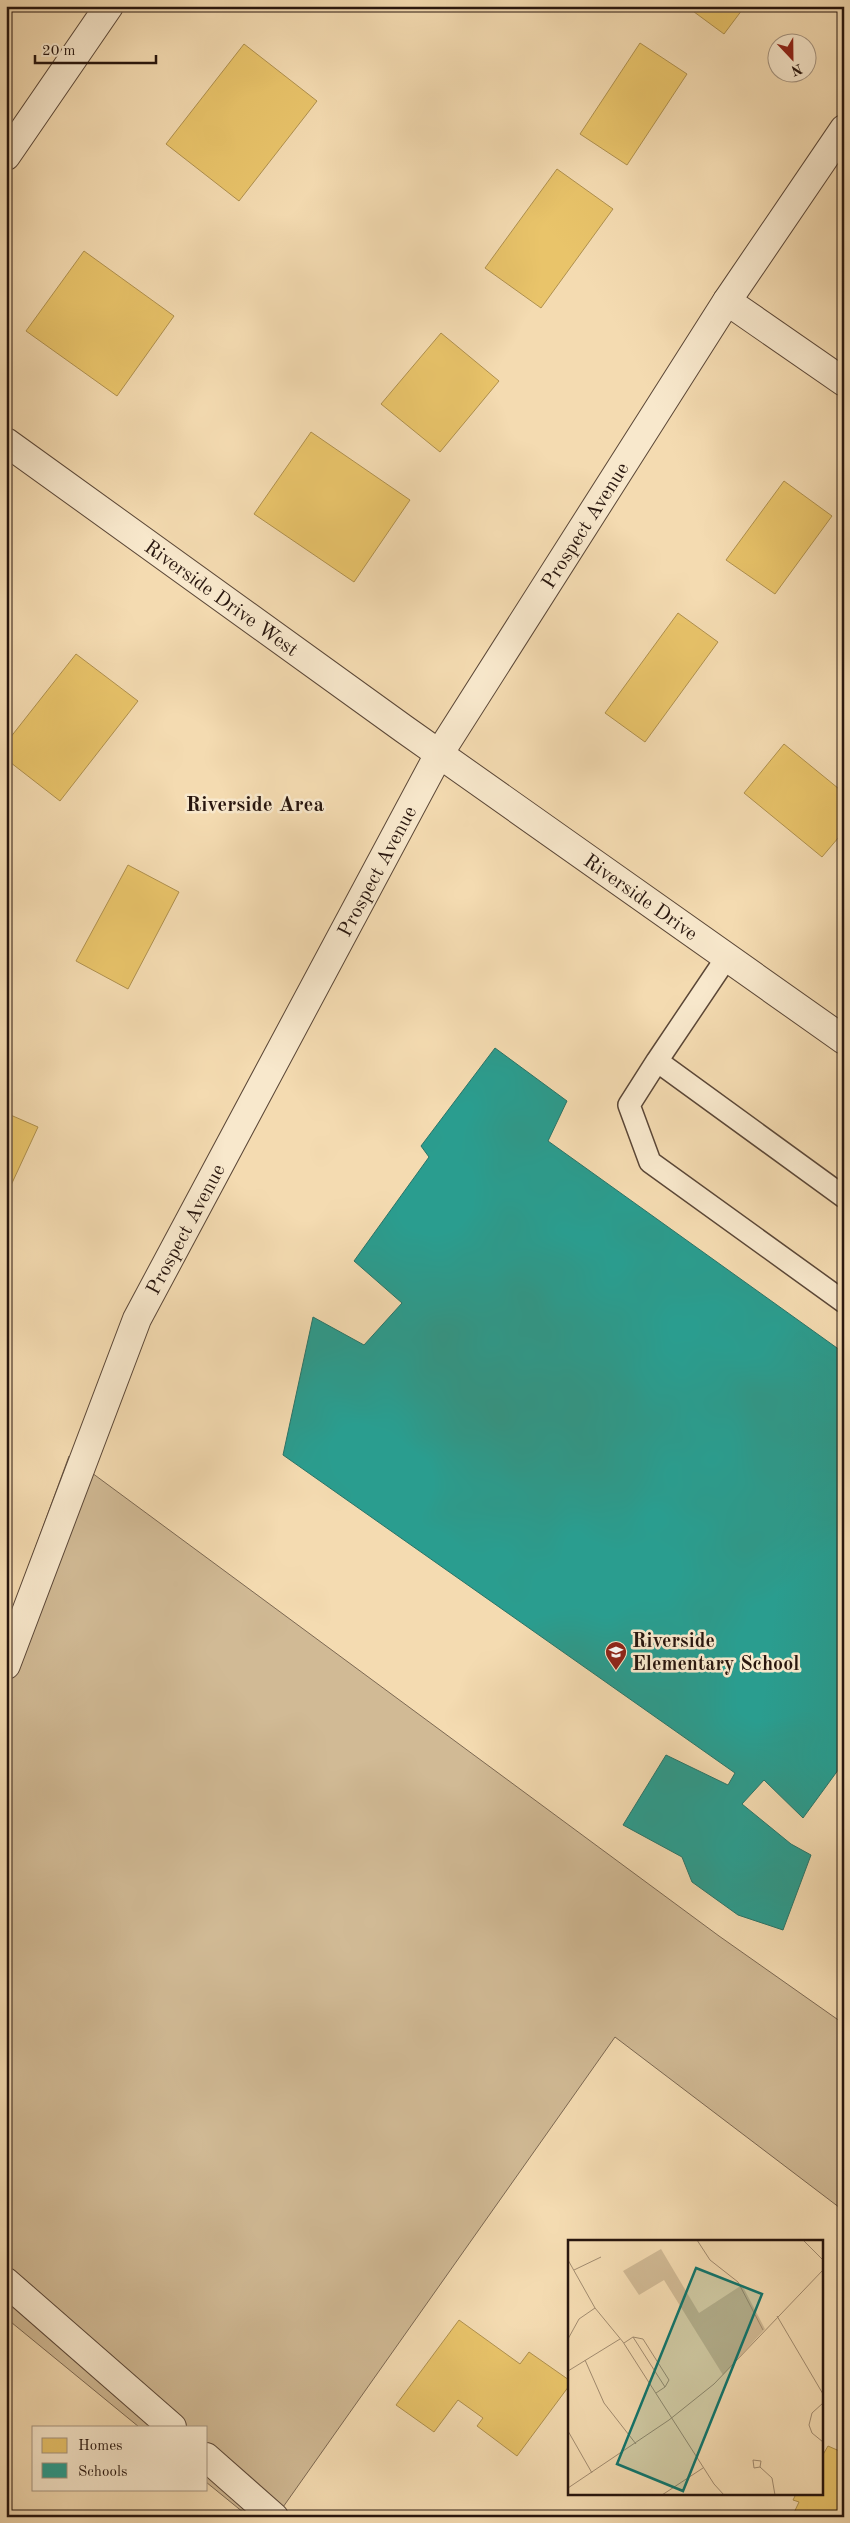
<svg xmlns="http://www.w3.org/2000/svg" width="850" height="2523" viewBox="0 0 850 2523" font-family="'Old Standard TT',serif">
  <rect width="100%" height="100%" fill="#f4dbb1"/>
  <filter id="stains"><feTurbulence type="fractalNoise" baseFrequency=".004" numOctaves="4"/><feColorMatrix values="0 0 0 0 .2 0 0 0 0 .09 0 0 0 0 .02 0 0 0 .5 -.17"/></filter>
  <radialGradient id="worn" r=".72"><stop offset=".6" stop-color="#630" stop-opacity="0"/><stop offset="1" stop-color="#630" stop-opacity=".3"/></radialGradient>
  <path fill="#d1ba95" stroke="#7c6852" d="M69,1456L719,1936L844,2024V2211L615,2037L276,2517H249L206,2482V2427H139L6,2318V1628Z"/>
  <path fill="#e9c46a" stroke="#af904e" d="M686,6H745L724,34Z
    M640,43L687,74L627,165L580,134Z
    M244,44L317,101L239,201L166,144Z
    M557,169L613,209L541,308L485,268Z
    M84,251L174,316L117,396L26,331Z
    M441,333L499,381L440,452L381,404Z
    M311,432L410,500L354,582L254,514Z
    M784,481L832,516L775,594L726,560Z
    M678,613L718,642L645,742L605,713Z
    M76,654L138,701L60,801L6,759V743Z
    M784,744L844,793V831L822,857L744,793Z
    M128,865L179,892L128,989L76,961Z
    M6,1113L38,1127L6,1196Z
    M459,2320L520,2364L529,2352L569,2380V2386L517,2456L477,2426L483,2418L458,2400L434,2432L396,2405Z
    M828,2446L844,2453V2517H792L799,2502L793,2500L796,2494H821V2458Z"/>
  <path fill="#2a9d8f" stroke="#297468" d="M495,1048L567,1101L548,1141L844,1353V1762L803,1818L764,1780L742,1804L791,1844L811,1855L783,1930L738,1915L692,1882L682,1857L623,1825L666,1755L728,1785L735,1773L283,1455L313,1317L364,1345L402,1303L354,1261L429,1157L421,1146Z"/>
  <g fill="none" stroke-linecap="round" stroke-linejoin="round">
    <g stroke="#5b4737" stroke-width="24">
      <path id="service" d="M727,957L657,1061L844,1197
        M657,1061L629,1105L650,1162L844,1302"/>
    </g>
    <g stroke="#5b4737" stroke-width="30">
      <g id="minor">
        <path d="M6,156L109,6"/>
        <path d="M727,301L844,382"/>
        <path id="s1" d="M6,442L404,729L844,1040"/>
        <path id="s2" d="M6,1665L137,1319L439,754L727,301L844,129"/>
        <path d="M6,2282L172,2427"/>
        <path d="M206,2457L274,2517"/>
      </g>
    </g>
    <use href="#service" stroke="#f8e8cc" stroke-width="21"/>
    <use href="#minor" stroke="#f8e8cc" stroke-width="28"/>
  </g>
  <defs>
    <g id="school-pin" transform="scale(1.125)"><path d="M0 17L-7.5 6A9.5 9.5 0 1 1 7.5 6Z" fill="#8f2418" stroke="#f8e8cc"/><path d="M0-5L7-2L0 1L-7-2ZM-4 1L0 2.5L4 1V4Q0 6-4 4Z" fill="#fff"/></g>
  </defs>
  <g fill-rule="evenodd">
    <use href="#school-pin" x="616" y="1652"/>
  </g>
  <g text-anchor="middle" stroke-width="5" stroke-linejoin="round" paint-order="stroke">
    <g font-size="20" fill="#28160e" stroke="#f8e8cc">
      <text dy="7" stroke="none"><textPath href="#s2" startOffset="1282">Prospect Avenue</textPath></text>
      <text dy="7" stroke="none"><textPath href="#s1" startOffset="266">Riverside Drive West</textPath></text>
      <text dy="7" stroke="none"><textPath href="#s2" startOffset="878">Prospect Avenue</textPath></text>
      <text dy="7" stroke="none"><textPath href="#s1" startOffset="781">Riverside Drive</textPath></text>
      <text dy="7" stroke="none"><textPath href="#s2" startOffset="472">Prospect Avenue</textPath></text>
    </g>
    <g font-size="20" font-weight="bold" fill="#28160e" stroke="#f8e8cc" text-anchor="start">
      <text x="632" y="1647">Riverside<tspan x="632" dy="23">Elementary School</tspan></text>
    </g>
    <g font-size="21" font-weight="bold" fill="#28160e" stroke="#f8e8cc">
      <text x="255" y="811">Riverside Area</text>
    </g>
  </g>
  <g transform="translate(568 2240)">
    <rect width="255" height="255" fill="#f4dbb1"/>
    <path d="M93,9L131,73L174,45L197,89L155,135L96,40L71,55L55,31Z" fill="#d1ba95"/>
    <path fill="none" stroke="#a28c70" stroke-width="1" d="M129,0L142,20L170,42L195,90M235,0L255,20M0,20L27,68L55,102L146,244L156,255M6,30L33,17M209,76L255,154M65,97L75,99L101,140L97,147M0,99L11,79L27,68M56,103L65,97L97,147L88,153M17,120L36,163L68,204M0,131L52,99M255,163L244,173L241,185L244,193L255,202M0,191L24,233M192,227L193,221L185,220L186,228L192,227L204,238L207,255M0,248L101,180L146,144L255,30M94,255L135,228"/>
    <path fill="#0f766e" fill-opacity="0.15" stroke="#0f766e" stroke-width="2.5" d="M128,28L194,54L115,251L49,224Z"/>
    <rect width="255" height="255" fill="none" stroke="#28160e" stroke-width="2.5"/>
  </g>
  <rect width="850" height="2523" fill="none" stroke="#f4dbb1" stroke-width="25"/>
  <rect x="8" y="8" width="835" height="2508" fill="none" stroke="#28160e" stroke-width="2.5"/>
  <rect x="12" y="12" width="825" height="2498" fill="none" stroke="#28160e"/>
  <rect x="32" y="2426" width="175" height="65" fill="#f8e8cc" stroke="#a59480"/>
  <rect x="42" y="2438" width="25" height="15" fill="#e9c46a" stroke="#a59480"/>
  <text x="78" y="2450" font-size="15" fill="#28160e">Homes</text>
  <rect x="42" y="2463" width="25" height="15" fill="#2a9d8f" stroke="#a59480"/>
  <text x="78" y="2476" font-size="15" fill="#28160e">Schools</text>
  <g transform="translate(792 58) rotate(158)"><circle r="24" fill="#f8e8cc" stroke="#a59480"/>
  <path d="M0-4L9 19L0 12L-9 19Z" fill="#8f2418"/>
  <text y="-8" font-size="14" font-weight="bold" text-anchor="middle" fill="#28160e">N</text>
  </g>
  <path d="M35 55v8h121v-8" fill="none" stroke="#28160e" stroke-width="2.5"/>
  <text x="42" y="55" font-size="15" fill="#28160e" stroke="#f8e8cc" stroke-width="4" paint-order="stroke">20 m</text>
  <rect width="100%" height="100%" filter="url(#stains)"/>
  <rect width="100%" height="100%" fill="url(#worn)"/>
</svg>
